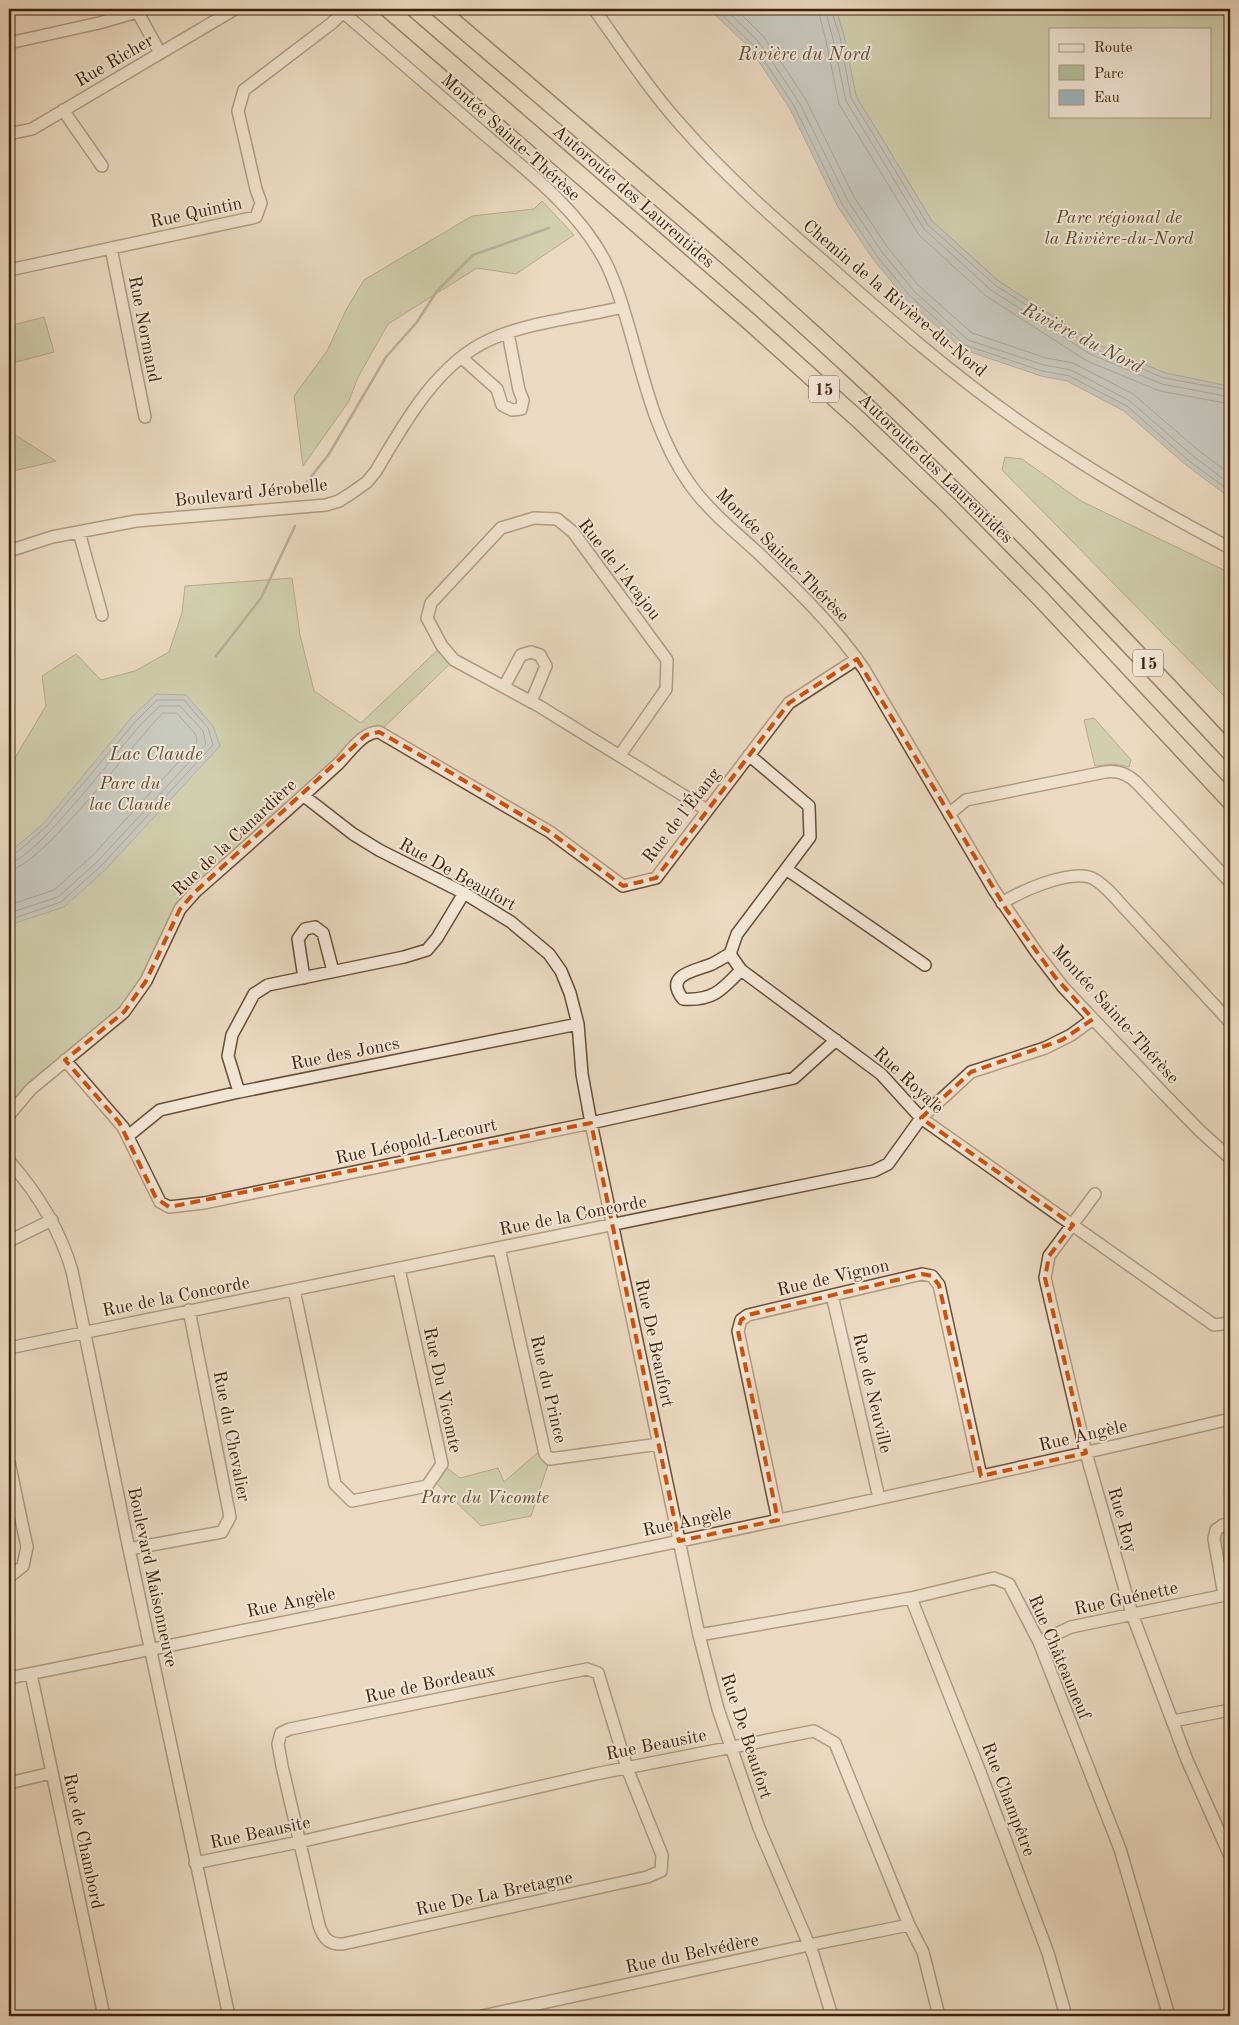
<svg xmlns="http://www.w3.org/2000/svg" width="1239" height="2025" viewBox="0 0 1239 2025" font-family="'Old Standard TT',serif">
  <rect width="100%" height="100%" fill="#ebdac1"/>
  <filter id="stains"><feTurbulence type="fractalNoise" baseFrequency=".004" numOctaves="4"/><feColorMatrix values="0 0 0 0 .2 0 0 0 0 .09 0 0 0 0 .02 0 0 0 .5 -.17"/></filter>
  <radialGradient id="worn" r=".72"><stop offset=".6" stop-color="#630" stop-opacity="0"/><stop offset="1" stop-color="#630" stop-opacity=".3"/></radialGradient>
  <path fill="#b1c198" stroke="#787050" fill-rule="evenodd" d="M836,9H1230V384L1228,386L1165,373L1096,344L1000,282L932,221L856,96L844,36ZM1050,29H1210V116H1050Z
    M542,201L574,235L516,274L477,268L388,324L358,377L349,401L303,466L294,396L327,351L346,310L364,280L472,216L534,209Z
    M44,317L54,352L9,364V326Z
    M9,431L56,461L9,472Z
    M1005,457L1022,459L1081,501L1230,573V702L1002,470Z
    M292,578L300,635L314,691L361,723L442,646L454,660L379,732H373L195,892L124,1012L9,1115V768L46,706L42,676L76,654L101,680L135,671L169,652L182,613L185,586Z
    M1094,718L1131,760L1129,767L1114,764L1095,766L1084,720Z
    M543,1448L550,1459L531,1516L481,1526L432,1479L442,1464L460,1478L498,1468L504,1482Z
    M1230,1529V1584L1225,1578L1219,1537L1221,1533Z"/>
  <path fill="#9eb7be" stroke="#787a76" d="M709,9H836L844,36L856,96L932,221L998,281L1096,344L1165,373L1228,386L1230,384V498L1186,465L1124,411L1067,381L1041,376L962,349L906,299L873,259L838,207L790,109L750,48Z
    M156,694L186,695L213,726L220,746L105,870L64,907L9,925V853L44,823L131,718Z"/>
  <g fill="none" stroke-linecap="round" stroke-linejoin="round">
    <path stroke="#6e6b64" stroke-width="1" d="M716,9L753,45L772,72L794,106L842,204L877,256L909,295L965,345L1042,371L1069,376L1127,406L1189,461L1230,491
      M725,9L758,41L777,69L800,104L848,201L882,252L914,291L968,340L1044,365L1071,370L1130,401L1193,456L1230,484
      M736,9L763,36L783,65L806,100L854,197L888,248L919,286L972,333L1046,358L1073,363L1133,394L1198,450L1230,474
      M818,9L826,41L839,104L919,235L986,296L1087,361L1160,391L1230,404
      M825,9L833,39L846,101L924,229L991,290L1090,354L1162,384L1230,397
      M831,9L840,37L851,98L928,225L995,285L1093,348L1164,378L1230,390
      M9,856L14,855L47,826L135,722L157,700H184L208,728L213,745L101,866L61,902L9,920
      M9,863C34,861 117,751 138,728C145,720 153,713 160,706H180L203,731L206,744L97,862L58,897L9,913
      M9,870C40,869 134,741 163,713H177L196,735L197,742L92,856L54,890L9,905"/>
    <path stroke="#787a76" stroke-width="2.5" d="M306,483L329,454L386,357L417,322L437,291L473,255L549,228
      M216,656L261,598L295,526"/>
    <g stroke="#694e37" stroke-width="14">
      <path id="minor" d="M136,9L160,53
        M339,9C385,48 431,88 477,128C523,168 576,206 605,261C616,283 623,307 630,331C645,384 657,437 689,483C707,509 733,530 756,551C795,588 833,624 864,669L994,890L1037,953L1063,987L1162,1092L1200,1131L1230,1158
        M594,9C622,48 648,88 680,124C725,176 778,222 830,267C891,321 953,375 1020,422C1087,469 1158,510 1230,548
        M9,43L99,23L137,12
        M63,110L102,166
        M9,134L32,129L235,9
        M111,248L145,417
        M9,270L256,217L261,203L256,189L238,111L244,90L332,23L343,12
        M462,358L497,389L502,405L512,410L521,409L523,400L519,390L508,333
        M79,532L102,615
        M9,551L52,537L136,521L326,505L339,501L350,494L367,482L376,471C404,423 437,364 489,340C531,321 579,318 623,307
        M504,687L521,655L531,652L540,655L546,666L531,702
        M620,755L666,689L667,660L573,532L557,519L534,518L501,528L431,603L427,618L442,646L454,660L539,706L707,810
        M749,755L809,806L810,837L737,934L730,954L741,970L881,1074L921,1118L1214,1325L1230,1323
        M304,796L353,834L379,850L464,893L511,922L549,954L561,971L570,993L578,1024L582,1074L591,1123L699,1635L718,1709L759,1828L813,1954L832,2016
        M949,814L966,800L1105,772C1117,770 1128,774 1137,783L1230,882
        M786,869L925,965
        M1002,903C1021,891 1066,871 1089,877C1102,880 1121,905 1131,915C1164,951 1197,986 1230,1022
        M730,954C724,957 718,961 712,964C696,971 663,974 683,999C713,1001 722,990 741,970
        M304,978L298,939L305,929L315,927L323,933L333,971
        M65,1060L123,1127L160,1202L169,1207L204,1203L591,1123L794,1078L836,1040
        M239,1092L228,1056L232,1035L254,994L268,985L404,957L427,950L437,938L464,893
        M9,1115L31,1089L124,1012L146,981L180,909L195,892C243,850 291,807 338,764C350,752 362,732 379,732L550,832L623,886L656,878L789,703L857,659
        M128,1136L160,1110L239,1092L578,1024
        M9,1161C38,1194 60,1229 72,1271L129,1549L229,2016
        M1095,1194L1049,1256L1045,1278L1086,1453L1132,1614L1187,1760L1230,1856
        M9,1241L52,1220
        M499,1248L545,1454L550,1459L659,1444
        M294,1290L335,1484L352,1501L427,1486L442,1464L399,1269
        M832,1295L879,1498
        M9,1348L874,1171L888,1164L921,1118L971,1072L1045,1048L1071,1035L1093,1019
        M9,1462L27,1547L23,1566L9,1577
        M778,1520L738,1331L741,1320L748,1315L922,1274L932,1276L939,1285L981,1476
        M129,1549L222,1532L230,1517L189,1310
        M1224,1595L1214,1539L1216,1530L1223,1525L1230,1524
        M911,1598L980,1772L1048,1953L1066,2016
        M699,1635L911,1598L994,1578L1009,1584L1039,1642L1120,1849L1169,2016
        M1039,1642L1071,1627L1230,1594
        M587,1669L598,1673L627,1768L662,1855L661,1871L647,1877L343,1944C329,1945 323,1938 319,1925L282,1766L278,1744L281,1733L290,1729Z
        M31,1674L104,2016
        M9,1678C417,1595 825,1515 1230,1419
        M1173,1721L1230,1710
        M9,1783L51,1773
        M195,1863L299,1842L595,1774L814,1731L835,1743L909,1925L923,1952L939,2016
        M482,2016L809,1945L909,1925"/>
    </g>
    <g stroke="#3e1f09" stroke-width="19">
      <path id="highway" d="M388,9L751,323L859,420L947,504L1041,599L1230,801
        M439,9C582,132 728,253 866,382C993,500 1112,626 1230,752"/>
    </g>
    <use href="#minor" stroke="#f2e7d7" stroke-width="11"/>
    <use href="#highway" stroke="#ebdac1" stroke-width="16"/>
  </g>
  <path d="M0 0H1239V2025H0ZM857,659L1006,909L1055,977L1093,1019L1062,1040L971,1072L921,1118L1073,1225L1049,1256L1045,1278L1086,1453L981,1476L939,1285L932,1276L922,1274L748,1315L741,1320L738,1331L778,1520L679,1541L591,1123L169,1207L156,1198L119,1122L65,1060L124,1012L146,981L180,909L195,892L366,735L379,732L438,765L550,832L623,886L656,878L789,703Z" fill="#ebdac1" fill-opacity=".55" fill-rule="evenodd"/>
  <path fill="none" stroke="#ce500c" stroke-width="4" stroke-dasharray="10 6" stroke-linejoin="round" d="M857,659L1006,909L1055,977L1093,1019L1062,1040L971,1072L921,1118L1073,1225L1049,1256L1045,1278L1086,1453L981,1476L939,1285L932,1276L922,1274L748,1315L741,1320L738,1331L778,1520L679,1541L591,1123L169,1207L156,1198L119,1122L65,1060L124,1012L146,981L180,909L195,892L366,735L379,732L438,765L550,832L623,886L656,878L789,703Z"/>
  <g text-anchor="middle" stroke-width="4" stroke-linejoin="round" paint-order="stroke">
    <g fill="#f2e7d7" stroke="#745b47" stroke-width="1">
      <rect x="809" y="375.5" width="30" height="27" rx="4"/>
      <rect x="1133" y="649.5" width="30" height="27" rx="4"/>
    </g>
    <g font-size="16" font-weight="bold" fill="#3e1f09">
      <text x="824" y="395">15</text>
      <text x="1148" y="669">15</text>
    </g>
    <g font-size="18" fill="#3e1f09" stroke="#f2e7d7">
      <text transform="translate(114 60) rotate(-30)" y="6">Rue Richer</text>
      <text transform="translate(511 137) rotate(42)" y="6">Montée Sainte-Thérèse</text>
      <text transform="translate(634 196) rotate(41)" y="6">Autoroute des Laurentides</text>
      <text transform="translate(196 212) rotate(-12)" y="6">Rue Quintin</text>
      <text transform="translate(895 298) rotate(40)" y="6">Chemin de la Rivière-du-Nord</text>
      <text transform="translate(145 329) rotate(79)" y="6">Rue Normand</text>
      <text transform="translate(936 468) rotate(44)" y="6">Autoroute des Laurentides</text>
      <text transform="translate(251 492) rotate(-6)" y="6">Boulevard Jérobelle</text>
      <text transform="translate(783 555) rotate(45)" y="6">Montée Sainte-Thérèse</text>
      <text transform="translate(620 569) rotate(52)" y="6">Rue de l'Acajou</text>
      <text transform="translate(681 815) rotate(-52)" y="6">Rue de l'Étang</text>
      <text transform="translate(234 837) rotate(-43)" y="6">Rue de la Canardière</text>
      <text transform="translate(458 874) rotate(29)" y="6">Rue De Beaufort</text>
      <text transform="translate(1116 1014) rotate(48)" y="6">Montée Sainte-Thérèse</text>
      <text transform="translate(345 1053) rotate(-11)" y="6">Rue des Joncs</text>
      <text transform="translate(909 1080) rotate(43)" y="6">Rue Royale</text>
      <text transform="translate(416 1141) rotate(-12)" y="6">Rue Léopold-Lecourt</text>
      <text transform="translate(573 1215) rotate(-11)" y="6">Rue de la Concorde</text>
      <text transform="translate(833 1277) rotate(-13)" y="6">Rue de Vignon</text>
      <text transform="translate(176 1296) rotate(-11)" y="6">Rue de la Concorde</text>
      <text transform="translate(655 1343) rotate(78)" y="6">Rue De Beaufort</text>
      <text transform="translate(549 1389) rotate(77)" y="6">Rue du Prince</text>
      <text transform="translate(443 1390) rotate(78)" y="6">Rue Du Vicomte</text>
      <text transform="translate(873 1393) rotate(77)" y="6">Rue de Neuville</text>
      <text transform="translate(1083 1435) rotate(-13)" y="6">Rue Angèle</text>
      <text transform="translate(232 1436) rotate(79)" y="6">Rue du Chevalier</text>
      <text transform="translate(1123 1520) rotate(74)" y="6">Rue Roy</text>
      <text transform="translate(687 1521) rotate(-12)" y="6">Rue Angèle</text>
      <text transform="translate(153 1577) rotate(78)" y="6">Boulevard Maisonneuve</text>
      <text transform="translate(1126 1598) rotate(-12)" y="6">Rue Guénette</text>
      <text transform="translate(291 1602) rotate(-12)" y="6">Rue Angèle</text>
      <text transform="translate(1060 1657) rotate(67)" y="6">Rue Châteauneuf</text>
      <text transform="translate(430 1683) rotate(-12)" y="6">Rue de Bordeaux</text>
      <text transform="translate(747 1736) rotate(72)" y="6">Rue De Beaufort</text>
      <text transform="translate(656 1744) rotate(-11)" y="6">Rue Beausite</text>
      <text transform="translate(1009 1799) rotate(69)" y="6">Rue Champêtre</text>
      <text transform="translate(260 1832) rotate(-12)" y="6">Rue Beausite</text>
      <text transform="translate(84 1841) rotate(78)" y="6">Rue de Chambord</text>
      <text transform="translate(494 1893) rotate(-12)" y="6">Rue De La Bretagne</text>
      <text transform="translate(692 1953) rotate(-12)" y="6">Rue du Belvédère</text>
    </g>
    <g font-size="18" font-style="italic" fill="#5b482d" stroke="#f2e7d7">
      <text x="1119" y="223">Parc régional de<tspan x="1119" dy="21">la Rivière-du-Nord</tspan></text>
      <text x="130" y="789">Parc du<tspan x="130" dy="21">lac Claude</tspan></text>
      <text x="485" y="1503">Parc du Vicomte</text>
    </g>
    <g font-size="19" font-style="italic" fill="#5b4d3f" stroke="#f2e7d7">
      <text x="804" y="60">Rivière du Nord</text>
      <text transform="translate(1083 337) rotate(27)" y="7">Rivière du Nord</text>
      <text x="156" y="760">Lac Claude</text>
    </g>
  </g>
  <rect width="1239" height="2025" fill="none" stroke="#ebdac1" stroke-width="30"/>
  <rect x="10" y="10" width="1219" height="2005" fill="none" stroke="#3e1f09" stroke-width="2.5"/>
  <rect x="15" y="15" width="1209" height="1995" fill="none" stroke="#3e1f09"/>
  <rect x="1049" y="28" width="162" height="90" fill="#f2e7d7" stroke="#aa9785"/>
  <rect x="1059" y="44" width="25" height="8" fill="#f2e7d7" stroke="#aa9785"/>
  <text x="1094" y="52" font-size="15" fill="#3e1f09">Route</text>
  <rect x="1059" y="65" width="25" height="15" fill="#b1c198" stroke="#aa9785"/>
  <text x="1094" y="78" font-size="15" fill="#3e1f09">Parc</text>
  <rect x="1059" y="90" width="25" height="15" fill="#9eb7be" stroke="#aa9785"/>
  <text x="1094" y="102" font-size="15" fill="#3e1f09">Eau</text>
  <rect width="100%" height="100%" filter="url(#stains)"/>
  <rect width="100%" height="100%" fill="url(#worn)"/>
</svg>
